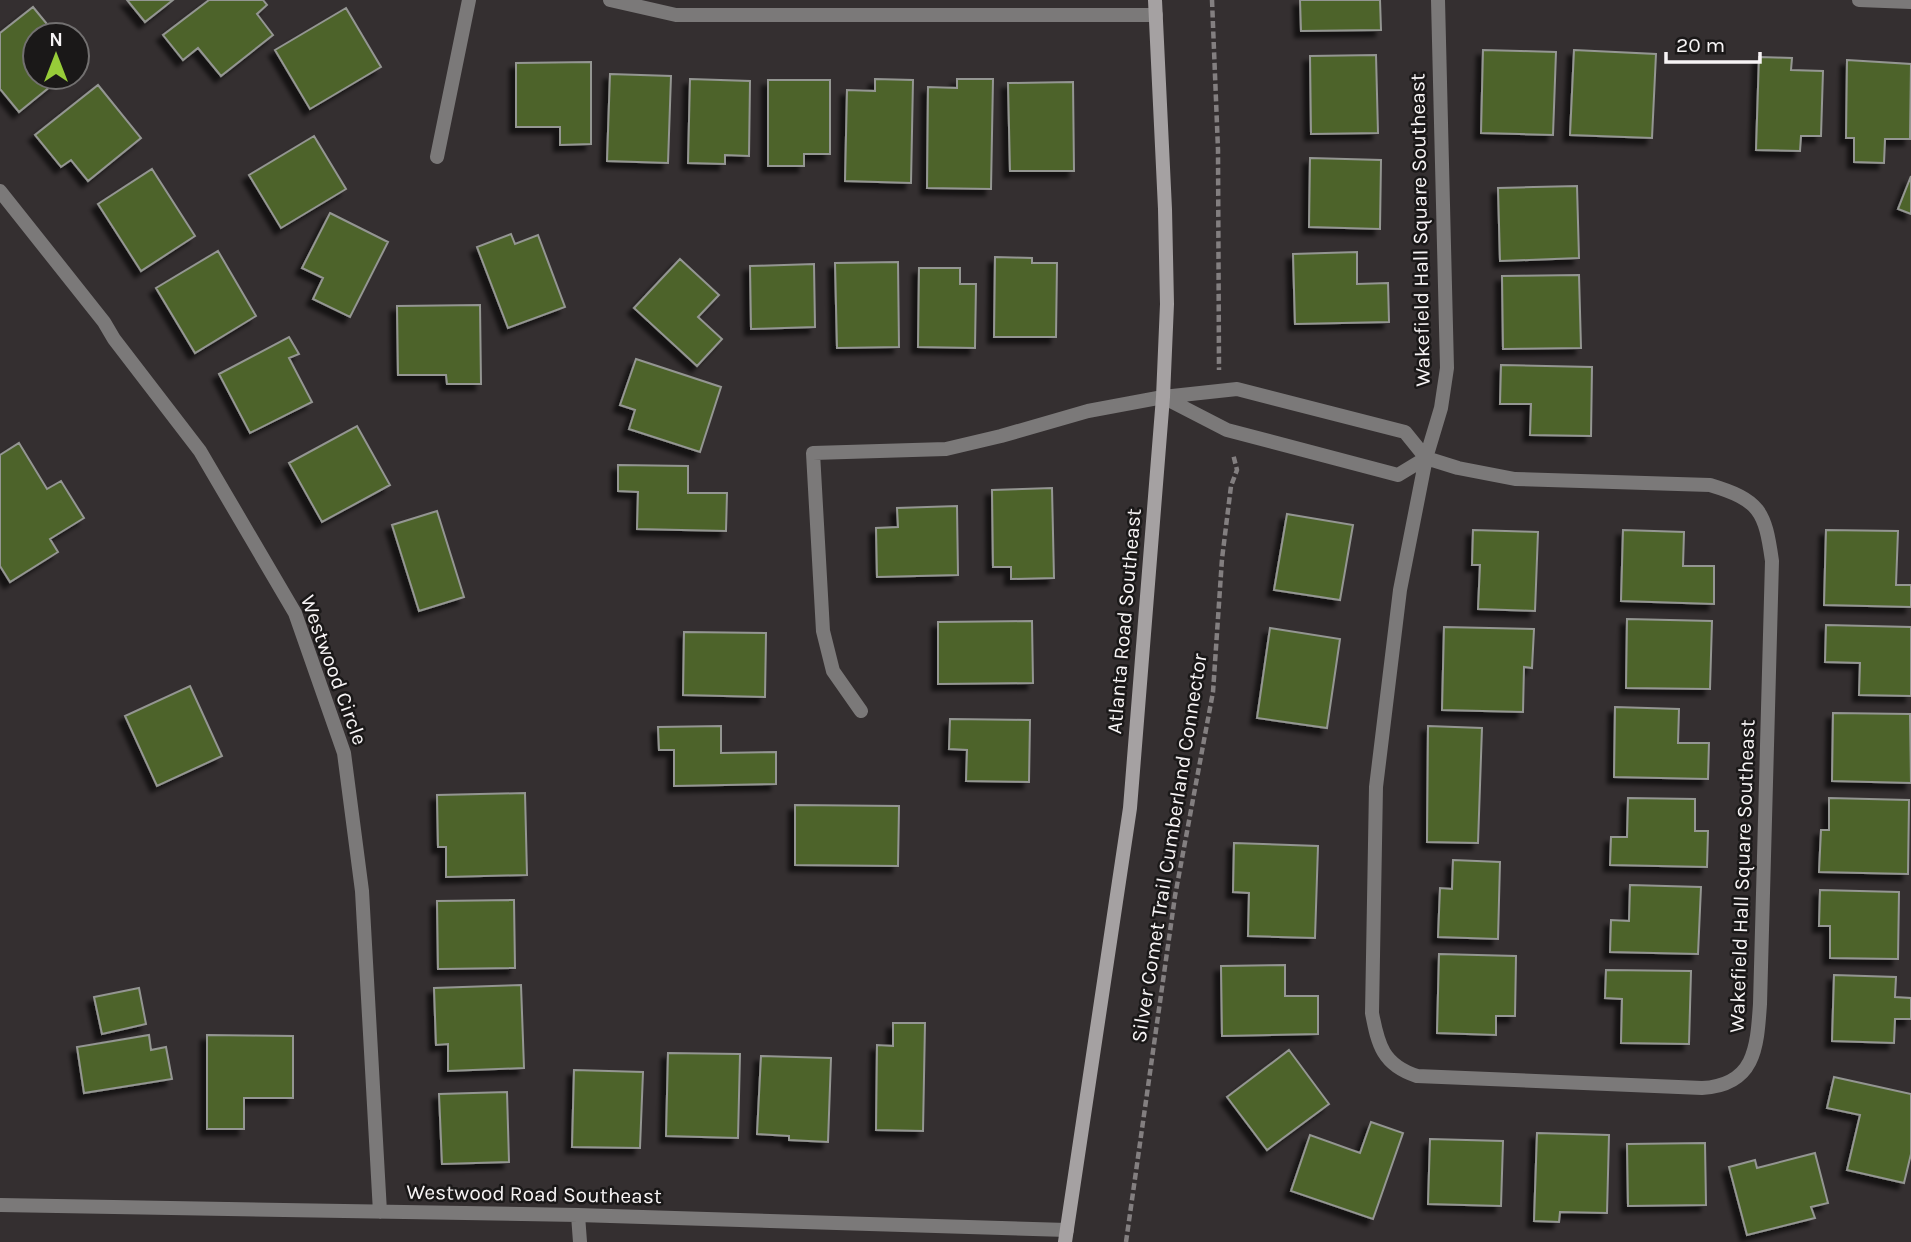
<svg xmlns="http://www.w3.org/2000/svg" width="1911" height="1242" viewBox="0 0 1911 1242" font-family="Karla,sans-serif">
  <defs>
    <filter id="shadow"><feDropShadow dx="-6" dy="6" stdDeviation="2" flood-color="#0009"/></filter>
  </defs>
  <rect width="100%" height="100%" fill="#342f30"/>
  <path fill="#4d632c" stroke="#949692" stroke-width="2" filter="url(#shadow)" d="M127,0H173L145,22Z
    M209,0H263L267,5L257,14L273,35L221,76L198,48L183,60L163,35Z
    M1300,0H1380L1381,30L1301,31Z
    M33,7L56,35H35V77H62L19,112L0,89V33Z
    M346,8L381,67L310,109L275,50Z
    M1483,50L1556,52L1553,135L1481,133Z
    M1574,50L1656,54L1652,138L1570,135Z
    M1376,55L1378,133L1311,134L1310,56Z
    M1759,57L1792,58L1791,70L1823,71L1821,136H1801L1800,151L1756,150Z
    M1847,60L1911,64L1910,139H1885L1884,163L1854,162V138H1846Z
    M591,62V144L560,145V127H516V63Z
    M610,74L671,76L668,163L607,161Z
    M690,79L750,81L749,156L725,155V164L688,163Z
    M875,79L913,80L911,183L845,181L847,90L875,91Z
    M957,79H993L991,189L927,188L928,87L957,88Z
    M768,80H830V154H804V166H768Z
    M1073,82L1074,171H1010L1008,83Z
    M98,85L141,138L88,181L71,160L61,167L35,135Z
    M314,136L346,189L281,228L249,175Z
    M1310,158L1381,160L1380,229L1309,227Z
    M152,169L195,236L141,271L98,204Z
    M1911,176V214L1898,209Z
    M1577,186L1579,258L1500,261L1498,188Z
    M330,213L388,242L350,317L313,299L323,278L302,268Z
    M511,234L515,244L538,235L565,307L508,328L477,247Z
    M218,251L256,316L195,353L156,288Z
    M1357,252V284L1388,283L1389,322L1295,324L1293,254Z
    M995,257L1032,258V263H1057L1056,337H994Z
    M680,259L719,295L698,317L722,339L697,366L634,308Z
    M898,262L899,347L837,348L835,263Z
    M814,264L815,327L751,329L750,266Z
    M919,268H960V284H976L975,348L918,347Z
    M1579,275L1581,348L1503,349L1502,276Z
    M480,305L481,384H447L446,375H398L397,306Z
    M289,337L299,354L289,358L312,402L250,433L219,374Z
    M636,359L721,387L700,452L629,429L635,410L620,405Z
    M1501,365L1592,367L1591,436L1530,435L1531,404H1500Z
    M357,426L390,485L322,522L289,463Z
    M19,443L47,489L61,481L84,518L50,539L58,552L10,582L0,566V455Z
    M618,465L688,466V493H727L726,531L637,529L638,492L618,491Z
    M1052,488L1054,578L1011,579V567H993L992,490Z
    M957,506L958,575L877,577L876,528L898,527L897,508Z
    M437,511L464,597L419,611L392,525Z
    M1287,514L1353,525L1340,600L1274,590Z
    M1473,530L1538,532L1535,611L1478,609L1480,565H1472Z
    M1623,530L1684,532L1683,566H1714V604L1621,601Z
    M1826,530L1898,531L1896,585H1911V607L1824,605Z
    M1627,619L1712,621L1710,689L1626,688Z
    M1032,621L1033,683L938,684V622Z
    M1826,625L1911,627V696L1859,695L1860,663L1825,662Z
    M1444,627L1534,629L1532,668L1524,667L1523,712L1442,710Z
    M1270,628L1340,639L1327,728L1257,718Z
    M684,632L766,633L765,697L683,695Z
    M190,686L222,756L157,786L125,716Z
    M1615,707L1679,709L1678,743H1709L1708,779L1614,777Z
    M1833,713L1910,714L1911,783L1832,781Z
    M950,719L1030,720L1029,782L966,781L967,750L949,749Z
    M721,726V753L776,752V784L674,786V750H659L658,727Z
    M1428,726L1482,728L1478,843L1427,842Z
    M525,793L527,875L446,877V847H438L437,795Z
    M1628,798L1695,799V831H1708L1707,867L1610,865L1611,837H1627Z
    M1829,798L1909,800L1908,874L1819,872L1821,830H1829Z
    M795,805L899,806L898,866L795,865Z
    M1234,843L1318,846L1315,938L1248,936L1249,893L1233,892Z
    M1453,860L1500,862L1498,939L1438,937L1440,888L1452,889Z
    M1630,885L1701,887L1698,954L1610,952L1611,920L1629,921Z
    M1820,890L1899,892L1898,959L1830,958V926H1819Z
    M514,900L515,968L438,969L437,901Z
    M1439,954L1516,956L1515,1016H1496V1035L1437,1033Z
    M1285,965V996H1318V1034L1222,1036L1221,966Z
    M1606,970L1691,971L1689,1044L1621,1043L1622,999L1605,998Z
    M1834,975L1896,977L1895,997L1911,998V1019H1895L1894,1043L1832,1041Z
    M521,985L524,1068L448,1071V1044L436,1045L434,988Z
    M139,988L146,1024L102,1034L94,997Z
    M893,1023H925L923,1131L876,1130L877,1045L893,1046Z
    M149,1035L151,1050L166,1047L172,1079L84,1093L77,1047Z
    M207,1035L293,1036V1098H244V1129H207Z
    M1289,1050L1329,1104L1267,1150L1227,1097Z
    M668,1053L740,1054L738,1138L666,1136Z
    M761,1056L831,1058L828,1142L789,1140V1136L757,1134Z
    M574,1070L643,1072L640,1148L572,1147Z
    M1834,1077L1911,1094V1154L1904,1183L1847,1170L1860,1115L1827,1108Z
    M507,1092L509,1162L442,1164L439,1094Z
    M1371,1122L1403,1133L1373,1219L1291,1191L1310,1135L1360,1153Z
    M1537,1133L1609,1135L1607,1213L1560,1212L1559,1222L1534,1221Z
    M1430,1139L1503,1141L1501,1206L1428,1204Z
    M1705,1143L1706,1205L1628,1206L1627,1144Z
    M1815,1153L1828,1203L1811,1207L1815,1218L1747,1235L1729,1167L1755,1160L1757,1168Z"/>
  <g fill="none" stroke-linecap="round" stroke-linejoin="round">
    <path stroke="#837f80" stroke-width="4.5" stroke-dasharray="7 3.5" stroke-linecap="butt" d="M1212,0L1218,150L1219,370
      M1126,1242L1175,896L1213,692L1222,559L1231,486L1237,470L1233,454"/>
    <path stroke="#7b7979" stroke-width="14" d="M610,0L676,15H1156
      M1859,0L1911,2
      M437,157L469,0
      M0,191L104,322L114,339L200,451L295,613L344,753L362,891L380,1212
      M1163,397L1227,430L1398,475L1426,458
      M861,711L833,671L823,631L813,453L946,449L1001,436L1088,411L1163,397L1237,389L1405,432L1426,458L1458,468L1515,479L1710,485C1760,500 1765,511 1772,561L1760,1004C1757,1048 1755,1085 1702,1088L1417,1076C1383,1065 1378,1045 1372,1013L1376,787L1400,590L1426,458L1441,408L1447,368L1438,0
      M0,1205L578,1215L1067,1230
      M578,1215L580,1242"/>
    <path stroke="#a5a1a2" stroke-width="14" d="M1065,1242L1130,808L1163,397L1167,304L1165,209L1155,0"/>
  </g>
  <g text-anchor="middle" stroke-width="5" stroke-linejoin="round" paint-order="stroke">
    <g font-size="21" fill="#f7f4f5" stroke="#1a1818">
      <text transform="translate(1420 230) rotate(-91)" y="7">Wakefield Hall Square Southeast</text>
      <text transform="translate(1124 621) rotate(-85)" y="7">Atlanta Road Southeast</text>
      <text transform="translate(334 670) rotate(70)" y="7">Westwood Circle</text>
      <text transform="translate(1169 848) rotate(-81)" y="7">Silver Comet Trail Cumberland Connector</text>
      <text transform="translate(1742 876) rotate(-88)" y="7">Wakefield Hall Square Southeast</text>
      <text transform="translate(534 1194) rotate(1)" y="7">Westwood Road Southeast</text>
    </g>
  </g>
  <g transform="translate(56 56)"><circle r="33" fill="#1a1818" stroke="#727070" stroke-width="2"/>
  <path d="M0-5L12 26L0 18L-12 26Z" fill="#97cc39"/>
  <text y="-10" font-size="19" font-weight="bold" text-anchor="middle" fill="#f7f4f5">N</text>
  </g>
  <path d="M1666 52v10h94v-10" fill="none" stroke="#f7f4f5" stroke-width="3.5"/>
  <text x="1676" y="52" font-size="21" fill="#f7f4f5" stroke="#1a1818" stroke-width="5" paint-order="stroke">20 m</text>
</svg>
